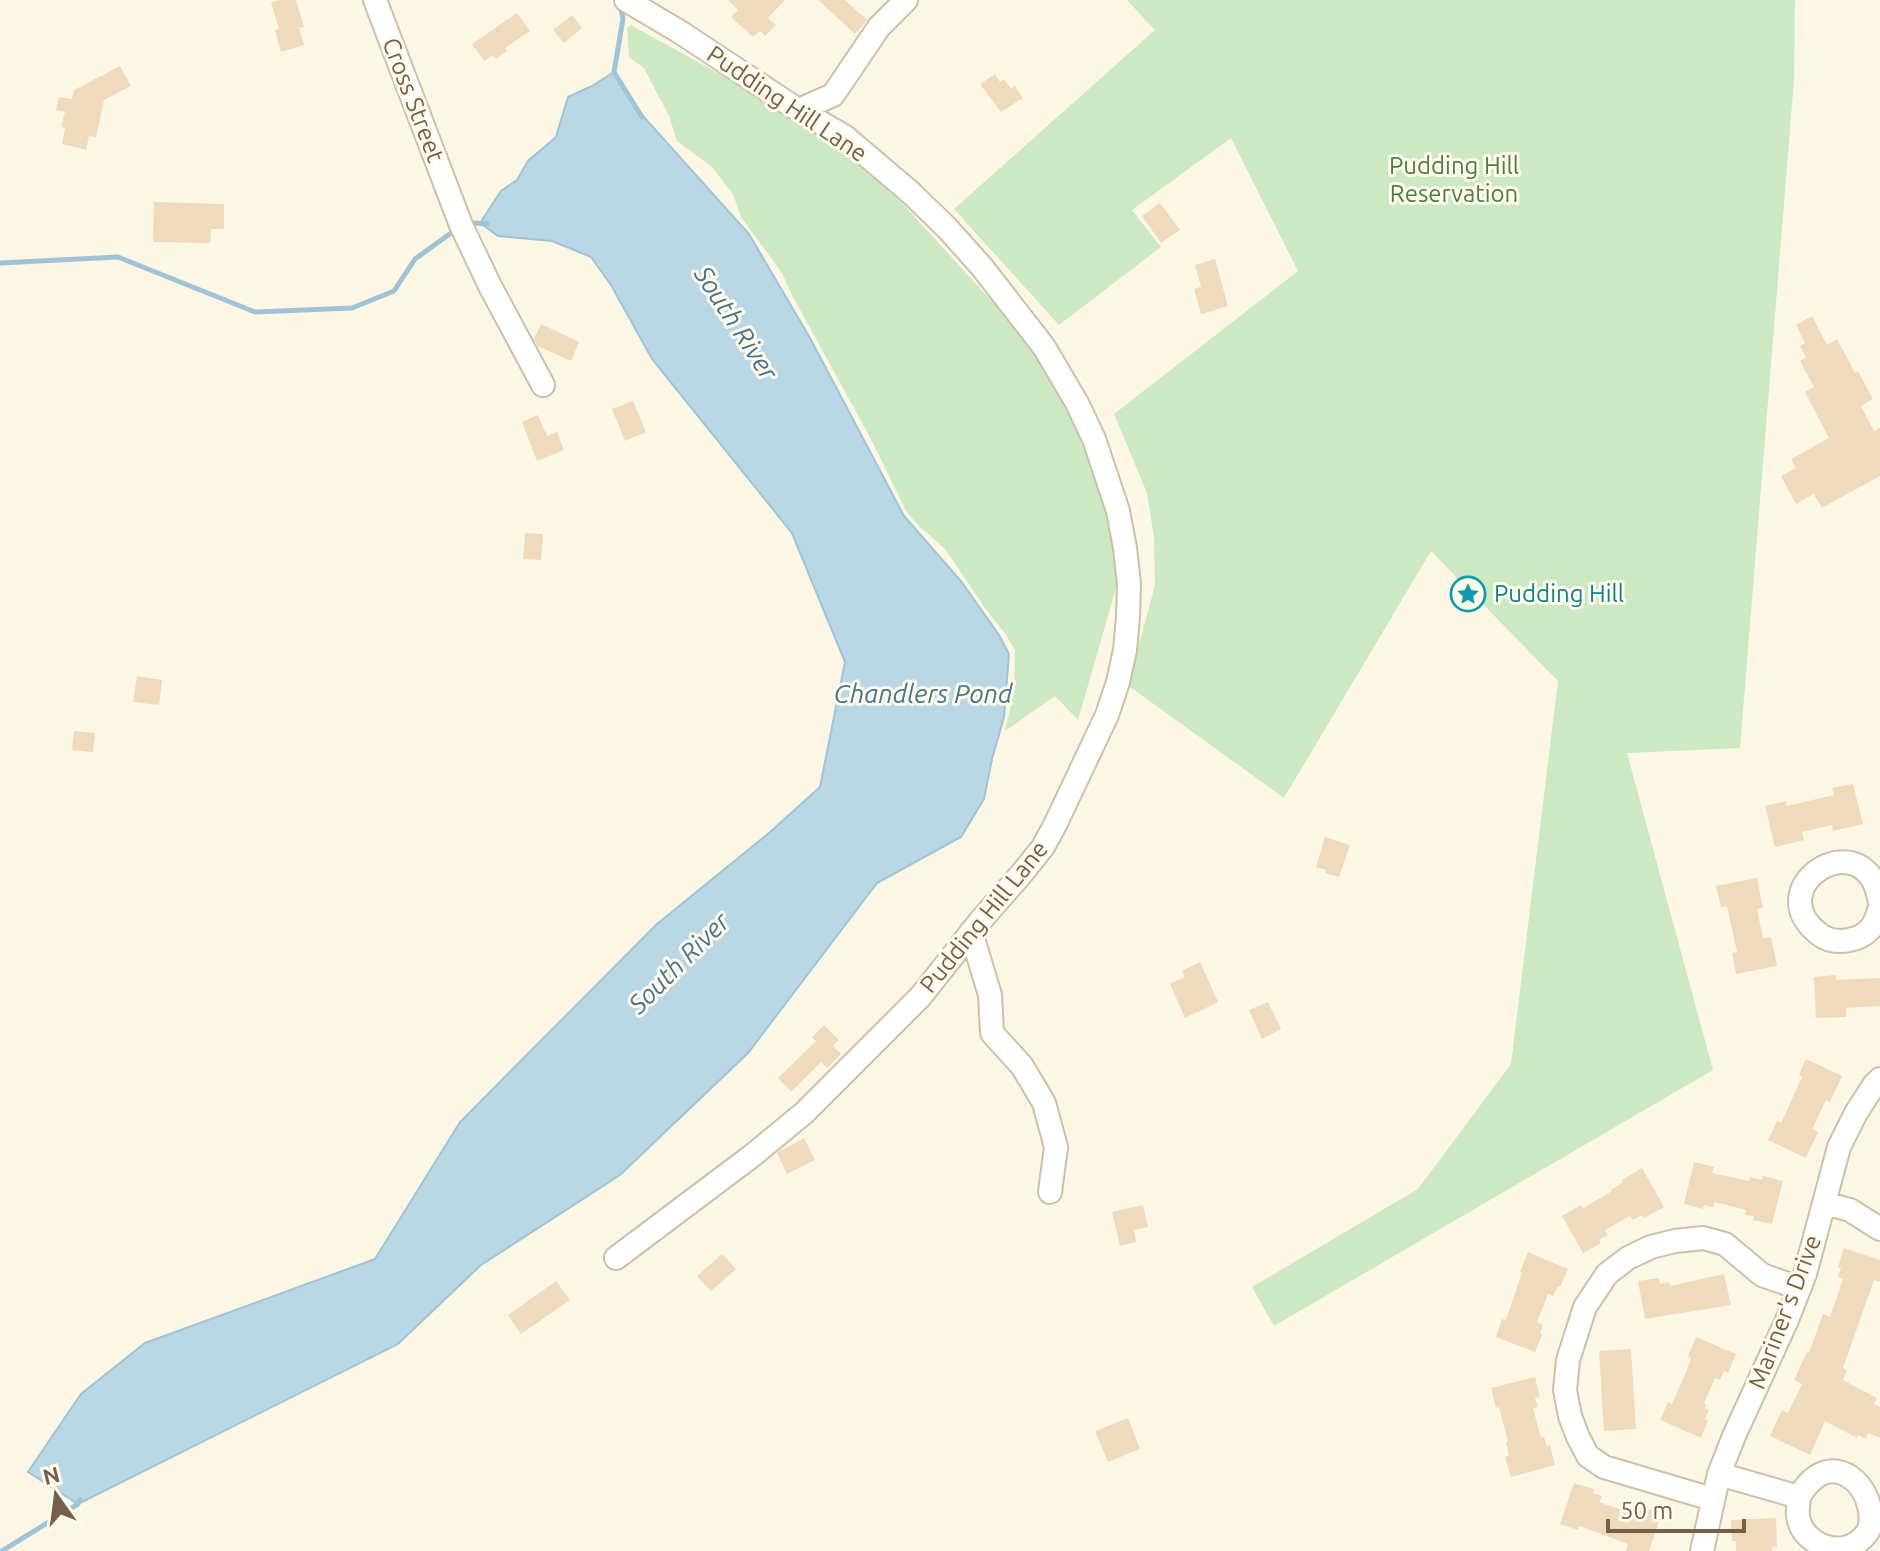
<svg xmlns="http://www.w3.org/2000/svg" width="1880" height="1551" viewBox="0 0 1880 1551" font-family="Ubuntu,sans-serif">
  <rect width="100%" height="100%" fill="#fcf7e5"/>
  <path fill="#cce9c3" d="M1127,0H1795L1794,80L1740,748L1627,753L1713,1070L1274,1326L1252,1287L1418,1189L1511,1064L1558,681L1431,551L1284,798L1126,684L1142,634L1155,585L1154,537L1147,493L1114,414L1298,271L1231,138L1132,210L1161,247L1059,325L954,209L1155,30Z
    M631,25L736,83L826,136L901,202L1043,357L1082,420L1122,567L1078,720L1055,696L1005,731L1014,692L1015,650L1004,632L985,608L945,549L918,525L906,511L872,441L792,295L782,273L741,217L733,194L711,166L677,141L669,116L644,68L629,57L627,28Z"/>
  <path fill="#b9d7e5" stroke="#a0c4d6" stroke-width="2" d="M614,72L642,115L749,234L810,338L904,516L961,581L999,635L1009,654L1004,717L992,759L984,799L961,837L877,883L748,1053L620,1175L481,1265L398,1344L78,1504L28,1472L81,1394L145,1343L375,1259L460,1122L657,924L769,833L820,787L845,662L792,533L652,359L611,285L591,257L552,241L498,236L480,223L501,191L517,180L528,161L556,137L568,97L592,86Z"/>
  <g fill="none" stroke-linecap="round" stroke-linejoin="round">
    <path stroke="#a0c4d6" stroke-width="5" d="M620,5L623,19L614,72L642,117
      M474,223L487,224
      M0,263L118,257L255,312L352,308L394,291L415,259L451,233
      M2,1551L78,1504L80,1500"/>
  </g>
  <path fill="#f0dabd" d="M279,0H296L304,27L299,28L304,45L281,52L275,30L279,29L271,2Z
    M728,0H785L768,18L776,25L765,36L760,31L753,37L731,17L738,10Z
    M818,0H845L867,20L855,34Z
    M517,13L530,31L505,48L507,51L496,59L493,55L484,61L472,44Z
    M572,15L582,28L564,43L553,30Z
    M120,66L131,86L104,100L96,137L89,136L86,150L62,144L65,128L61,127L65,112L56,110L59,97L72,99L74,90Z
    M995,74L1000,82L1004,79L1011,89L1015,86L1023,98L1001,112L980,84Z
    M154,202L224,204V229H211L210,243L153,242Z
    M1160,203L1180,230L1161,243L1142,216Z
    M1215,259L1228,306L1201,314L1194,289L1201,287L1195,265Z
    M1812,316L1827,345L1837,339L1855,373L1858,371L1873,399L1861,406L1874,431L1880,428V476L1822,508L1814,494L1796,504L1781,476L1796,468L1791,459L1829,438L1805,392L1814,387L1800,361L1806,357L1800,346L1805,343L1796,325Z
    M541,324L579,342L571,361L538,346L534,339Z
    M633,401L646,432L625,441L612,409Z
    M538,415L547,436L557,432L564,450L537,461L522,422Z
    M525,533L543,534L541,560L523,559Z
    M137,676L162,680L159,705L133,702Z
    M74,731L95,733L93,752L72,750Z
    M1853,784L1863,824L1833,831L1832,825L1802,832L1804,840L1775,847L1765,806L1786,801L1787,806L1834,795L1832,788Z
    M1325,837L1350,845L1339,877L1325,873L1326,870L1316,867Z
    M1757,878L1763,908L1757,909L1763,938L1771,937L1777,966L1736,974L1732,953L1737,952L1727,906L1721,907L1716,886Z
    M1200,962L1218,1002L1185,1018L1170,984L1185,977L1182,971Z
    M1836,975V980L1880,978V1006L1846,1008V1017L1816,1018L1814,977Z
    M1268,1002L1281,1029L1262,1039L1249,1010Z
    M824,1025L839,1040L833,1046L841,1054L827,1068L821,1062L791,1092L778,1078L816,1041L812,1037Z
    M1806,1059L1842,1076L1830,1102L1826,1100L1812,1129L1818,1132L1806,1158L1768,1140L1777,1121L1781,1123L1802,1077L1799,1075Z
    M804,1138L815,1160L787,1174L777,1153Z
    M1694,1162L1714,1167L1712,1173L1749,1181L1750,1177L1762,1180L1763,1176L1783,1181L1772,1224L1753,1220L1754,1216L1745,1215L1746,1210L1715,1202L1713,1207L1704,1205L1703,1209L1684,1204Z
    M1642,1168L1664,1207L1644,1218L1642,1215L1633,1220L1630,1216L1605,1230L1608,1235L1599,1240L1601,1243L1583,1253L1562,1216L1581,1205L1583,1208L1612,1191L1611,1190L1623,1182L1622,1180Z
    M1143,1205L1148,1227L1134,1230L1136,1242L1120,1246L1112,1212Z
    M1844,1248L1880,1260V1282L1874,1280L1843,1368L1847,1370L1843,1380L1877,1398L1874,1404L1880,1407V1438L1868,1433L1866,1439L1858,1435L1857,1438L1825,1421L1810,1455L1770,1436L1782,1410L1788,1413L1802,1384L1794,1380L1807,1352L1809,1353L1823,1314L1830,1317L1843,1279L1838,1277L1841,1268L1838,1267Z
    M1528,1252L1568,1269L1560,1287L1558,1286L1553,1296L1548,1294L1537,1322L1543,1325L1540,1334L1542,1335L1535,1352L1496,1337L1502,1319L1506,1320L1522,1273L1520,1272Z
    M722,1254L736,1269L711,1291L697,1276Z
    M1724,1274L1731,1305L1645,1319L1638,1281L1659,1278L1660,1284L1669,1282L1670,1286Z
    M556,1281L570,1300L521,1334L508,1315Z
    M1696,1337L1736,1354L1728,1373L1724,1371L1720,1380L1715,1378L1704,1403L1706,1404L1705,1408L1709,1410L1705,1419L1708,1420L1701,1438L1660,1420L1668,1402L1672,1404L1687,1370L1691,1358L1688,1356Z
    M1631,1349L1636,1429L1604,1431L1599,1351Z
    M1535,1377L1540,1397L1535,1398L1538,1407L1533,1408L1541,1438L1544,1437L1547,1446L1550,1445L1555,1465L1511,1477L1505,1457L1509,1456L1506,1442H1508L1499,1407L1496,1408L1491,1388Z
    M1128,1418L1140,1449L1108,1462L1095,1431Z
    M1574,1483L1594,1489L1593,1493L1602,1496L1599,1502L1628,1512L1630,1508L1639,1511L1641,1506L1662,1513L1649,1551H1626L1628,1544L1579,1526L1578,1530L1560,1524Z
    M1776,1518L1777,1547H1772V1551H1736V1541H1732L1731,1520Z"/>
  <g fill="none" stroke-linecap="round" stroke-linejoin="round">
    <g stroke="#cdc0ab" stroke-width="26">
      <path id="minor" d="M375,0L461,225L490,286L543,385
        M799,110L833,95L879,27L906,0
        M1880,904C1869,817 1756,885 1819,934C1834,946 1862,942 1873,925C1876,920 1878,913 1880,908
        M971,932L990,995L992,1033L1022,1066L1044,1103L1056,1147L1050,1192
        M1824,1203L1850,1210L1880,1229
        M616,1258L753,1155L804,1113L921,996L981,920L1023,872L1043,847L1055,825L1107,715L1118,682L1125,650L1128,617L1129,584L1125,548L1118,511L1094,439L1077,403L1044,347L982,267L947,228L911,193L844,136L792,106L680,32L626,0
        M1719,1474L1799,1497C1799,1503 1797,1510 1798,1516C1801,1538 1824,1551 1844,1548C1855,1546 1863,1539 1869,1530C1880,1488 1830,1441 1799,1497
        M1712,1499L1604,1467L1588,1456L1578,1437L1570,1416L1565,1390L1568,1360L1585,1307L1607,1274L1628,1258L1651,1247L1675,1241L1703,1238L1725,1244L1762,1275L1799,1288
        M1702,1551L1719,1474L1734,1436L1787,1320L1805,1274L1839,1147L1856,1113L1874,1085L1880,1079"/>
    </g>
    <use href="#minor" stroke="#fff" stroke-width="22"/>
  </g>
  <defs>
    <g id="sight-ring" transform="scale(1.8)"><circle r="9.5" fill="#fffaeb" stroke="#0f9aa8" stroke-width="1.5"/><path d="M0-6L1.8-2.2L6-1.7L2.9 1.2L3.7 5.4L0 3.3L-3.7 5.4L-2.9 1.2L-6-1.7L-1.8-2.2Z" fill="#0f9aa8"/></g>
  </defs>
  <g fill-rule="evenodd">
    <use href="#sight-ring" x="1468" y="594"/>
  </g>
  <g text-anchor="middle" stroke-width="6" stroke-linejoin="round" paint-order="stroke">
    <g font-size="24" fill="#74604b" stroke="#fffaeb">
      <text transform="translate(413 100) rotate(69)" y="8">Cross Street</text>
      <text transform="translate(787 104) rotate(34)" y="8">Pudding Hill Lane</text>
      <text transform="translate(984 917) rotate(-51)" y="8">Pudding Hill Lane</text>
      <text transform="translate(1785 1312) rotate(-69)" y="8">Mariner's Drive</text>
    </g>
    <g font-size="24" fill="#4d7f45" stroke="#fffaeb">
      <text x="1454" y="174">Pudding Hill<tspan x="1454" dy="28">Reservation</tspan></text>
    </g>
    <g font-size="24" fill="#0d838f" stroke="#fffaeb" text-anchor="start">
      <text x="1494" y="602">Pudding Hill</text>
    </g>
    <g font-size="26" font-style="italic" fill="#48768d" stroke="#fffaeb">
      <text transform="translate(736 323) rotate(57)" y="9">South River</text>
      <text x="923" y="703">Chandlers Pond</text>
      <text transform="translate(679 963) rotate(-45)" y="9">South River</text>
    </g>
  </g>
  <g transform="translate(56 1495) rotate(346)" stroke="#fffaeb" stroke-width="6" paint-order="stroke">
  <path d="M0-6L14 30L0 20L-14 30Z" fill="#74604b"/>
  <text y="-12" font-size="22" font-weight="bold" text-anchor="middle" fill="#74604b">N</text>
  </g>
  <path d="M1608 1519v12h136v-12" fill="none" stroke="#74604b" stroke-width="4"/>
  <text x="1620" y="1519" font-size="24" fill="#74604b" stroke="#fffaeb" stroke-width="6" paint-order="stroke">50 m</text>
</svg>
